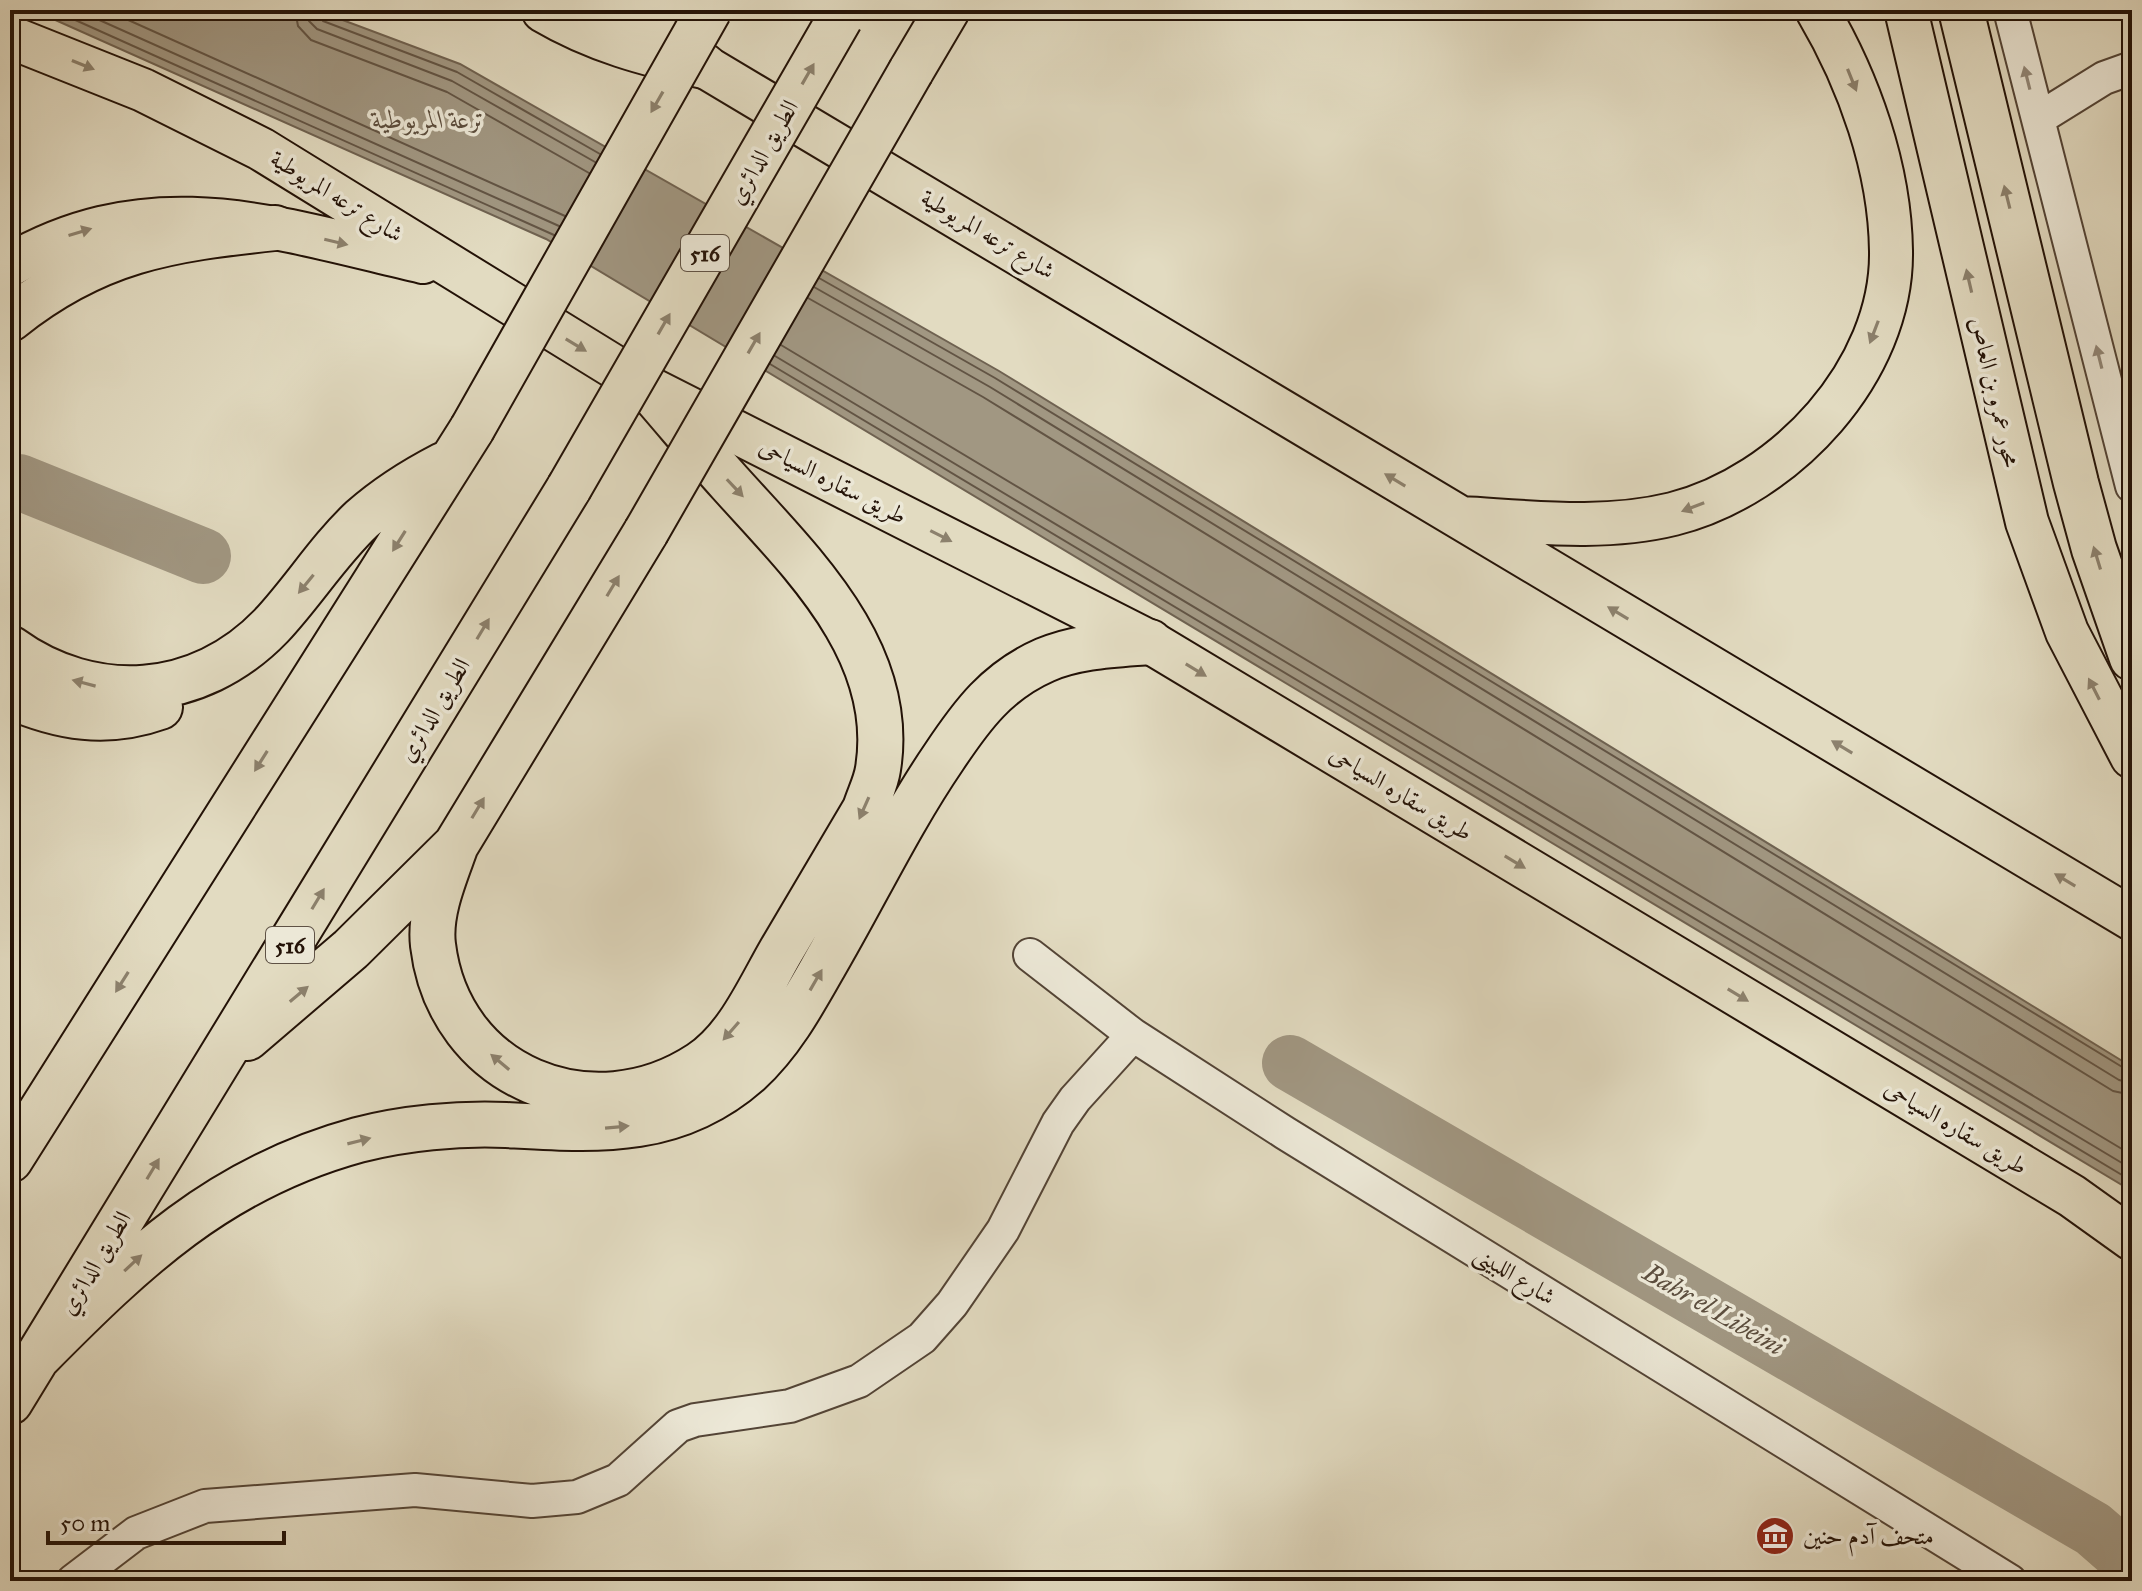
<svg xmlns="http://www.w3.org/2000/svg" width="2142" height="1591" viewBox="0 0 2142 1591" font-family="'IM FELL Great Primer',Amiri,serif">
  <rect width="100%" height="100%" fill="#e2dbc1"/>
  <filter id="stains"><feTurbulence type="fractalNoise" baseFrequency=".0025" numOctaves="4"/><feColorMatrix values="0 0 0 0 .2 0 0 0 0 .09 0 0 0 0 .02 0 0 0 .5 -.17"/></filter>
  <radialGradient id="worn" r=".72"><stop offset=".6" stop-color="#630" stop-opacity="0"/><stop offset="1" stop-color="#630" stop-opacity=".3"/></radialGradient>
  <path fill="#a19782" stroke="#6f6251" stroke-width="2" d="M33,10H316L460,64L999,371L2132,1067V1191L546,239Z"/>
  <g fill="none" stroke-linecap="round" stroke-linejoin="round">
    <path stroke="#625444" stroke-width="2" d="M53,10L554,235
      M77,10L559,226
      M106,10L565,216
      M295,10L298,26L311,40L447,92L589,173
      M307,10L309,21L317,29L452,81L595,162
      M317,10L323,21L457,72L600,154
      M819,278L995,378L2132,1073
      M814,287L990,387L2119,1080L2132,1083
      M808,298L983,397L2113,1091L2132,1095
      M781,345L2132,1155
      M775,356L2132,1169
      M770,364L2132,1181"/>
    <path stroke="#a19782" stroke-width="56" d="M19,482L203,556
      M1290,1063L2093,1529L2132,1563"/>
    <g stroke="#534436" stroke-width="36">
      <path id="minor" d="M2010,10L2132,486
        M2038,119L2104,78L2132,68
        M1030,955L1133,1035L1285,1133L2010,1581
        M73,1581L136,1533L205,1506L415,1490L532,1501L577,1497L618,1480L678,1426L695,1420L790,1406L859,1381L922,1338L952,1304L1003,1230L1058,1123L1075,1099L1133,1035"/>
    </g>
    <g stroke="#231207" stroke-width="46">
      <path id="major" d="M620,10L704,66L2132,919
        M1906,10L2027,522L2067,632L2132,757
        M10,37L143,90L261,149L647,387L1150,642L2072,1196L2132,1239
        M10,265C151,183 276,228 423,262
        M1462,518C1532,522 1604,531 1673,514C1785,486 1893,371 1891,251C1890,168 1859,81 1817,10"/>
    </g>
    <g stroke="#231207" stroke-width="48">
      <path id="highway" d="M544,10C595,40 647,54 704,66
        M1961,10L2076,483L2094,549L2132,658
        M911,71L947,10
        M10,319C96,250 169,239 275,228
        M10,648C93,708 199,701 271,626C303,592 328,551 362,519C387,497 414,480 443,465
        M10,696C60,718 107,726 160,707
        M456,845C445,876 429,912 433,945C449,1078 592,1135 700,1064C738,1039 759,989 781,951C809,904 837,857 865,809C869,796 876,783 878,769C897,652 801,562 730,483C702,452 675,419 647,387
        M247,1038L351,949L456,845L646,532
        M10,1160L472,429
        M37,1358C135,1259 219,1178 358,1140C404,1128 458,1123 506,1125C596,1130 676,1137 749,1072C784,1040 807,995 830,955C868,889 901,820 944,757C972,715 997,681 1045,660C1078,646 1114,645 1150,642
        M10,1402L569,488"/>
    </g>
    <use href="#minor" stroke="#ece8d7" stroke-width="32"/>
    <use href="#major" stroke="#e2dbc1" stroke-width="42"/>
    <use href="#highway" stroke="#e2dbc1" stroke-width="44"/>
    <g stroke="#231207" stroke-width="48" stroke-linecap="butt">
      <path id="highway-bridge" d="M472,429L709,10
        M569,488L840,18
        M646,532L911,71"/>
    </g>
    <use href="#highway-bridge" stroke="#e2dbc1" stroke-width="44"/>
  </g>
  <defs><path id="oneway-solid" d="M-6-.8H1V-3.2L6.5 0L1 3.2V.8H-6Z" transform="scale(2)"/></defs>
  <g fill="#8c816d">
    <use href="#oneway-solid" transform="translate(83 65) rotate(22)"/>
    <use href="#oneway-solid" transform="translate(808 74) rotate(-60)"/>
    <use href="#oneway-solid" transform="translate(1852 80) rotate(68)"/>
    <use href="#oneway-solid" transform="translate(657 102) rotate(120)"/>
    <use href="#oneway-solid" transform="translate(2007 197) rotate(-104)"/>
    <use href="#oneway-solid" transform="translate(80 232) rotate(-17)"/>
    <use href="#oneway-solid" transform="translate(336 242) rotate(13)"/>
    <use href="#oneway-solid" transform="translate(1969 281) rotate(-103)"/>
    <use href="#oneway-solid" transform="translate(664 324) rotate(-60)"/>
    <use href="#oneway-solid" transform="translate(1874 332) rotate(111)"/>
    <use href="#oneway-solid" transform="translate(754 343) rotate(-60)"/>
    <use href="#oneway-solid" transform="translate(576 345) rotate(31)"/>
    <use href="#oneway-solid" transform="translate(1395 480) rotate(-149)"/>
    <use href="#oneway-solid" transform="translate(735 488) rotate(47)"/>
    <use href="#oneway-solid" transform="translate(1693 507) rotate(159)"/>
    <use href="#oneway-solid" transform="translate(941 536) rotate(27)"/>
    <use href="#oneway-solid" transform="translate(399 541) rotate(122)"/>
    <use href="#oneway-solid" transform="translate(2097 558) rotate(-107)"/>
    <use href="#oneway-solid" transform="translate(306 584) rotate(129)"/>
    <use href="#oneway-solid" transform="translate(613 586) rotate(-59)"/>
    <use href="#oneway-solid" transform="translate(1618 613) rotate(-149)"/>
    <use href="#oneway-solid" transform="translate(483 629) rotate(-59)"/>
    <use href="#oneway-solid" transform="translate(1196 670) rotate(31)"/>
    <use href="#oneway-solid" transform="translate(84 683) rotate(-165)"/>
    <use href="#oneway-solid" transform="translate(2094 689) rotate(-117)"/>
    <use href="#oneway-solid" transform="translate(1842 747) rotate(-149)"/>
    <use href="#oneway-solid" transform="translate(261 761) rotate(122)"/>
    <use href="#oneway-solid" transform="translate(478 808) rotate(-59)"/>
    <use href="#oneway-solid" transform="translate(864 808) rotate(114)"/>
    <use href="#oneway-solid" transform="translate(1515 862) rotate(31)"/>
    <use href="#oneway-solid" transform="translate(2065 880) rotate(-149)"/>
    <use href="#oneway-solid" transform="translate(318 899) rotate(-59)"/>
    <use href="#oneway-solid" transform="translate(816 980) rotate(-60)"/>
    <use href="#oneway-solid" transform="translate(122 982) rotate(122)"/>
    <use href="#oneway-solid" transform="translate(299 994) rotate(-40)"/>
    <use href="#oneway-solid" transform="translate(1738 995) rotate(31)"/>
    <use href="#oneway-solid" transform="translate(731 1031) rotate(131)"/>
    <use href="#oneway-solid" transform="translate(500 1062) rotate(-140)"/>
    <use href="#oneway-solid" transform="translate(617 1127) rotate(-5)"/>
    <use href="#oneway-solid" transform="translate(359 1141) rotate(-14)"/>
    <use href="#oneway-solid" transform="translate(153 1169) rotate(-59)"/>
    <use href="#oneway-solid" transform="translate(133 1263) rotate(-43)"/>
  </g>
  <g fill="#928879">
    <use href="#oneway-solid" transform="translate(2027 78) rotate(-104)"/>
    <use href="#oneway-solid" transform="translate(2099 357) rotate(-104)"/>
  </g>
  <defs>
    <g id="museum-disc" transform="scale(2)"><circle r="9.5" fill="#8f2418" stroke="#ece8d7"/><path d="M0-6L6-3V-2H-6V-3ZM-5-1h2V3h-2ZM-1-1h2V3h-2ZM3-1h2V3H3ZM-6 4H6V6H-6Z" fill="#fff"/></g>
  </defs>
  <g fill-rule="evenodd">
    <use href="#museum-disc" x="1775" y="1536"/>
  </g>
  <g text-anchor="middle" stroke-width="7" stroke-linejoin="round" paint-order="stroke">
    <g fill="#ece8d7" stroke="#5f5245" stroke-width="2">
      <rect x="681" y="235" width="48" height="36" rx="6"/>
      <rect x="266" y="927" width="48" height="36" rx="6"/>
    </g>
    <g font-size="22" font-weight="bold" fill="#231207">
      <text x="705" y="261">516</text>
      <text x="290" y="953">516</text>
    </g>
    <g font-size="24" fill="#231207" stroke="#ece8d7">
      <text transform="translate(763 152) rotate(-60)" y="8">الطريق الدائري</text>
      <text transform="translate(337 196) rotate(32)" y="8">شارع ترعه المريوطية</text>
      <text transform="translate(988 234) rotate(31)" y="8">شارع ترعه المريوطية</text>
      <text transform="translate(1995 392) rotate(77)" y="8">محور عمرو بن العاص</text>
      <text transform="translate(833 481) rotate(27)" y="8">طريق سقاره السياحى</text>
      <text transform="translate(434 710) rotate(-59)" y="8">الطريق الدائري</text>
      <text transform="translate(1401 793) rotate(31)" y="8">طريق سقاره السياحى</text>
      <text transform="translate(1956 1127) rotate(31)" y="8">طريق سقاره السياحى</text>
      <text transform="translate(95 1263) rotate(-59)" y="8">الطريق الدائري</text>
      <text transform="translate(1515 1275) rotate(32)" y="8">شارع اللبينى</text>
    </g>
    <g font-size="24" fill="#231207" stroke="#ece8d7" text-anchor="start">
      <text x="1803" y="1544">متحف آدم حنين</text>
    </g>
    <g font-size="26" font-style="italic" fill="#5c4e3e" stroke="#ece8d7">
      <text x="429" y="128">ترعة المريوطية</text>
      <text transform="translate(1714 1309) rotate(30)" y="9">Bahr el Libeini</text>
    </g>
  </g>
  <rect width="2142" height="1591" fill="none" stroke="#e2dbc1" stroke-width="40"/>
  <rect x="12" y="12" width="2118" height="1567" fill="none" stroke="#231207" stroke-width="4"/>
  <rect x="20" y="20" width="2102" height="1551" fill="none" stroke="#231207" stroke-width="2"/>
  <path d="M48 1531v12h236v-12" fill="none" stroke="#231207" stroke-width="4"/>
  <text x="60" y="1531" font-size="24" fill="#231207" stroke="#ece8d7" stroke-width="6" paint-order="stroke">50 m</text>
  <rect width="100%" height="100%" filter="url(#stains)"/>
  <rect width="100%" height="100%" fill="url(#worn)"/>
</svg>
